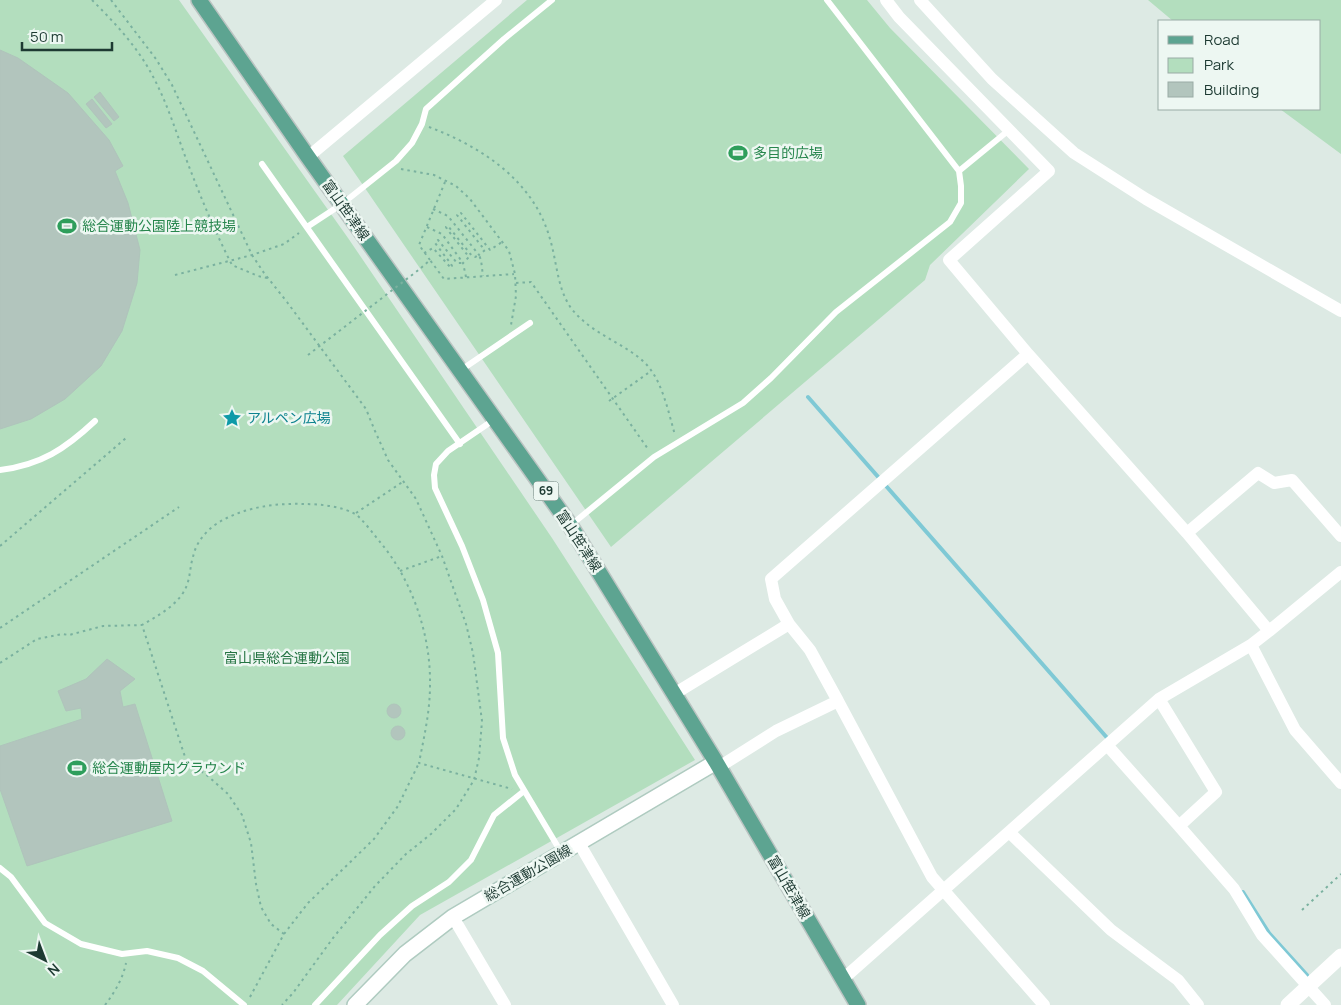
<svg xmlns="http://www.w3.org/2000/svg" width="1341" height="1005" viewBox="0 0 1341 1005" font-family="Manrope,'Noto Sans JP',sans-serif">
  <rect width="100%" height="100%" fill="#ddeae4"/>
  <path fill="#b3debe" d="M0,0H179L348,238L552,538L695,760L420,915L337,1005H0Z
    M527,0H867L890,28L1029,169L930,265L925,280L611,547L343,156Z
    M1148,0H1341V154L1280,109H1320V21H1173Z"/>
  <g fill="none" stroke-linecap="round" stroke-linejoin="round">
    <path stroke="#7fc9d5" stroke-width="4" d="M808,397L1109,740
      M1243,892L1269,933L1307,975"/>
  </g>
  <path fill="#b2c5bd" stroke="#afc4bb" d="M0,50L18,58L68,93L109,140L123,166L115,171L128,203L140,250L137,283L122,331L101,366L65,399L31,419L0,429Z
    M100,92L119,117L114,121L94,97Z
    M92,99L112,124L106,128L86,104Z
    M107,659L135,679L120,691L123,707L135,704L172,821L27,866L0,789V746L82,719L81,708L66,711L58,691L86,679Z
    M387 711a7 7 0 1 1 14 0a7 7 0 1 1-14 0Z
    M391 733a7 7 0 1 1 14 0a7 7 0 1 1-14 0Z"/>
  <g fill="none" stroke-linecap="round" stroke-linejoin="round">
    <g stroke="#afcbc0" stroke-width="18">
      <path id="secondary" d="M355,1005L405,954L453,917L716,762"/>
    </g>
    <g stroke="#bbc4c2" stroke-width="18">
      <path id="primary" d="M199,0L308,157L570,525L716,762L858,1005"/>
    </g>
    <path stroke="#7ab19f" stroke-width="2" stroke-dasharray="2.5 4" stroke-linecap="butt" d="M92,0C110,18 128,37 142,58C162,88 173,123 185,156C199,193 214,230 232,265L258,276L267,278
      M111,0L156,59L172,85L252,255L264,273L287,302L366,409L375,431L388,460L416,499L442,556L466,624L473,653L482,721L479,758L474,780L456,809L431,834L406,854L375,886L333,938L293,993L282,1005
      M429,127C482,147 534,181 550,239C557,262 557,288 571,308C591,334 621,341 644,362C662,379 668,411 675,435
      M401,169L434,175L456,186L470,199L509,251L515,274L516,296L511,325
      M433,209L448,216L479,255L485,250L483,248L457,215L458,213H461L490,250L502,242
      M427,227L442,234L463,263
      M424,253L433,248L451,268L452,266L451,264L435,243L438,240L457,263H463
      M430,260L419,245L445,182
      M421,268L430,260L444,279L514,274
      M175,275L252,255L284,244L299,233
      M466,277L463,263L469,257L447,229L446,227L448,226L472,256L475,257L479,255L481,260L483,276
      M516,283L531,282L648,449
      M609,401L651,371
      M356,513L404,481
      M0,546L126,438
      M400,571L442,556
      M0,628L179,507
      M0,663L37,639L62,634L69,635L103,626L142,625
      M1302,910L1341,874
      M284,934L308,903L374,839L398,806L419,763
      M250,997L284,934L271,924L261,907L256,884L251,843L242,815L228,794L209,777L186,760L142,625C157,616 173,608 183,593C191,580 189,570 193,557C196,541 209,527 223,520C247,507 276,503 303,504C319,504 341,506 355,514C362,518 374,535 380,542C412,580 431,635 430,685C430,712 424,737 419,763L512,789
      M105,1005C115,992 123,978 126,963"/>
    <path stroke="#fff" stroke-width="6" d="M262,164L460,444
      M959,171L1009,130
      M307,227L342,204L396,161L412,143L422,124L426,109L504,39L552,0
      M461,370L530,323
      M495,419L448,451L436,464L434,475L435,488L462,546L483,600L498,653L503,738L515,775L561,852
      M0,470C41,465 65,449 95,421
      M571,525L654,457L743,403L771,378L836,312L950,222L961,203V186L959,171L827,0
      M0,868L11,877L45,923L81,944L122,954L147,951L178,958L203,971L244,1005
      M315,1005L380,935L412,906L449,882L471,860L494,815L524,791"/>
    <path stroke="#fff" stroke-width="12" d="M920,0L992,79L1074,153L1146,199L1341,311
      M308,157L496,0
      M1187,533L1258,473L1274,483L1292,480L1341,536
      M1269,631L1341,572
      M1251,645L1295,730L1341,783
      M674,694L789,624L775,599L771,579L1028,354
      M838,701L932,877L1044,1005
      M1107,745L1179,826L1216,792L1159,699
      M719,767L776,731L838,701L810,650L789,624
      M1179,826L1234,889L1262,935L1325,1005
      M1009,832L1111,930L1178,980L1198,1005
      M579,843L673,1005
      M453,917L505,1005
      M843,979L1159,699L1251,645L1269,631L1187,533L1028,354L949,260L1049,171L899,17L886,0"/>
    <path stroke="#fff" stroke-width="15" d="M1288,1005L1341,956"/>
    <use href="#secondary" stroke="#fff" stroke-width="15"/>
    <use href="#primary" stroke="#5da491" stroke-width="15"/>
    <path stroke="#7ab19f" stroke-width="2" stroke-dasharray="2.5 4" stroke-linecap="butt" d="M308,355L421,268"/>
  </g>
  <defs>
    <g id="stadium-bare" transform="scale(1.5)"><path d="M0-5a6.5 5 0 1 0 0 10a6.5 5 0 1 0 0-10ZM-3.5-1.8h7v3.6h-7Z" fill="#2e9e5b" stroke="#edf7f2" stroke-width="2.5" paint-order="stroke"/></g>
    <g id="sight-bare" transform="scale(1.5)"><path d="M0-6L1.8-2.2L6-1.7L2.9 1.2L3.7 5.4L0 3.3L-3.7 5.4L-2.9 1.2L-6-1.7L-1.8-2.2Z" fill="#0f9aa8" stroke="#edf7f2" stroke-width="2.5" paint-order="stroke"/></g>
  </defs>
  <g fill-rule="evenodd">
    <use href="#stadium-bare" x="738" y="153"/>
    <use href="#stadium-bare" x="67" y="226"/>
    <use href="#sight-bare" x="232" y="418"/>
    <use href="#stadium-bare" x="77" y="768"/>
  </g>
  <g text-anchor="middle" stroke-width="5" stroke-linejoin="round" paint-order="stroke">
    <rect fill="#edf7f2" stroke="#5b736c" stroke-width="1" x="533.5" y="481.5" width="25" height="19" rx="4"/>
    <g font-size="12" font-weight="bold" fill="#1d3a32">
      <text x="546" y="495">69</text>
    </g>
    <g font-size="14" fill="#27864d" stroke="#edf7f2" text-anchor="start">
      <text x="753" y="158">多目的広場</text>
      <text x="82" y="231">総合運動公園陸上競技場</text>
      <text x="92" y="773">総合運動屋内グラウンド</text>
    </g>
    <g font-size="14" fill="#1d3a32" stroke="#edf7f2">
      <text transform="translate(346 210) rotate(55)" y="5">富山笹津線</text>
      <text transform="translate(579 541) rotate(57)" y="5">富山笹津線</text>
      <text transform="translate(528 873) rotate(-30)" y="5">総合運動公園線</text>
      <text transform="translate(789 887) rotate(60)" y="5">富山笹津線</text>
    </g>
    <g font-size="14" fill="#0d838f" stroke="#edf7f2" text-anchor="start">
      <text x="247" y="423">アルペン広場</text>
    </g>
    <g font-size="14" fill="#257443" stroke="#edf7f2">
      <text x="287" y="663">富山県総合運動公園</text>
    </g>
  </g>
  <rect x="1158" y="20" width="162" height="90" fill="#edf7f2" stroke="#9aaba5"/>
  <rect x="1168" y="36" width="25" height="8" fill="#5da491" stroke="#9aaba5"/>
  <text x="1204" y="45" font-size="15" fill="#1d3a32">Road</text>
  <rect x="1168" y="58" width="25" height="15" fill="#b3debe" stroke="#9aaba5"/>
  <text x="1204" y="70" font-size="15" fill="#1d3a32">Park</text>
  <rect x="1168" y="82" width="25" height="15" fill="#b2c5bd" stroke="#9aaba5"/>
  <text x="1204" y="95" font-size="15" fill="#1d3a32">Building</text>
  <g transform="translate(45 960) rotate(138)" stroke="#edf7f2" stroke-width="4" paint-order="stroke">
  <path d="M0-4L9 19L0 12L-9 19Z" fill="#1d3a32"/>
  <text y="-8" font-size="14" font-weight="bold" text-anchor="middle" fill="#1d3a32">N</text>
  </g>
  <path d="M22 42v8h90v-8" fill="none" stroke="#1d3a32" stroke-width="2.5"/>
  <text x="30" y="42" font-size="15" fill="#1d3a32" stroke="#edf7f2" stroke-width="4" paint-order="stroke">50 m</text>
</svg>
